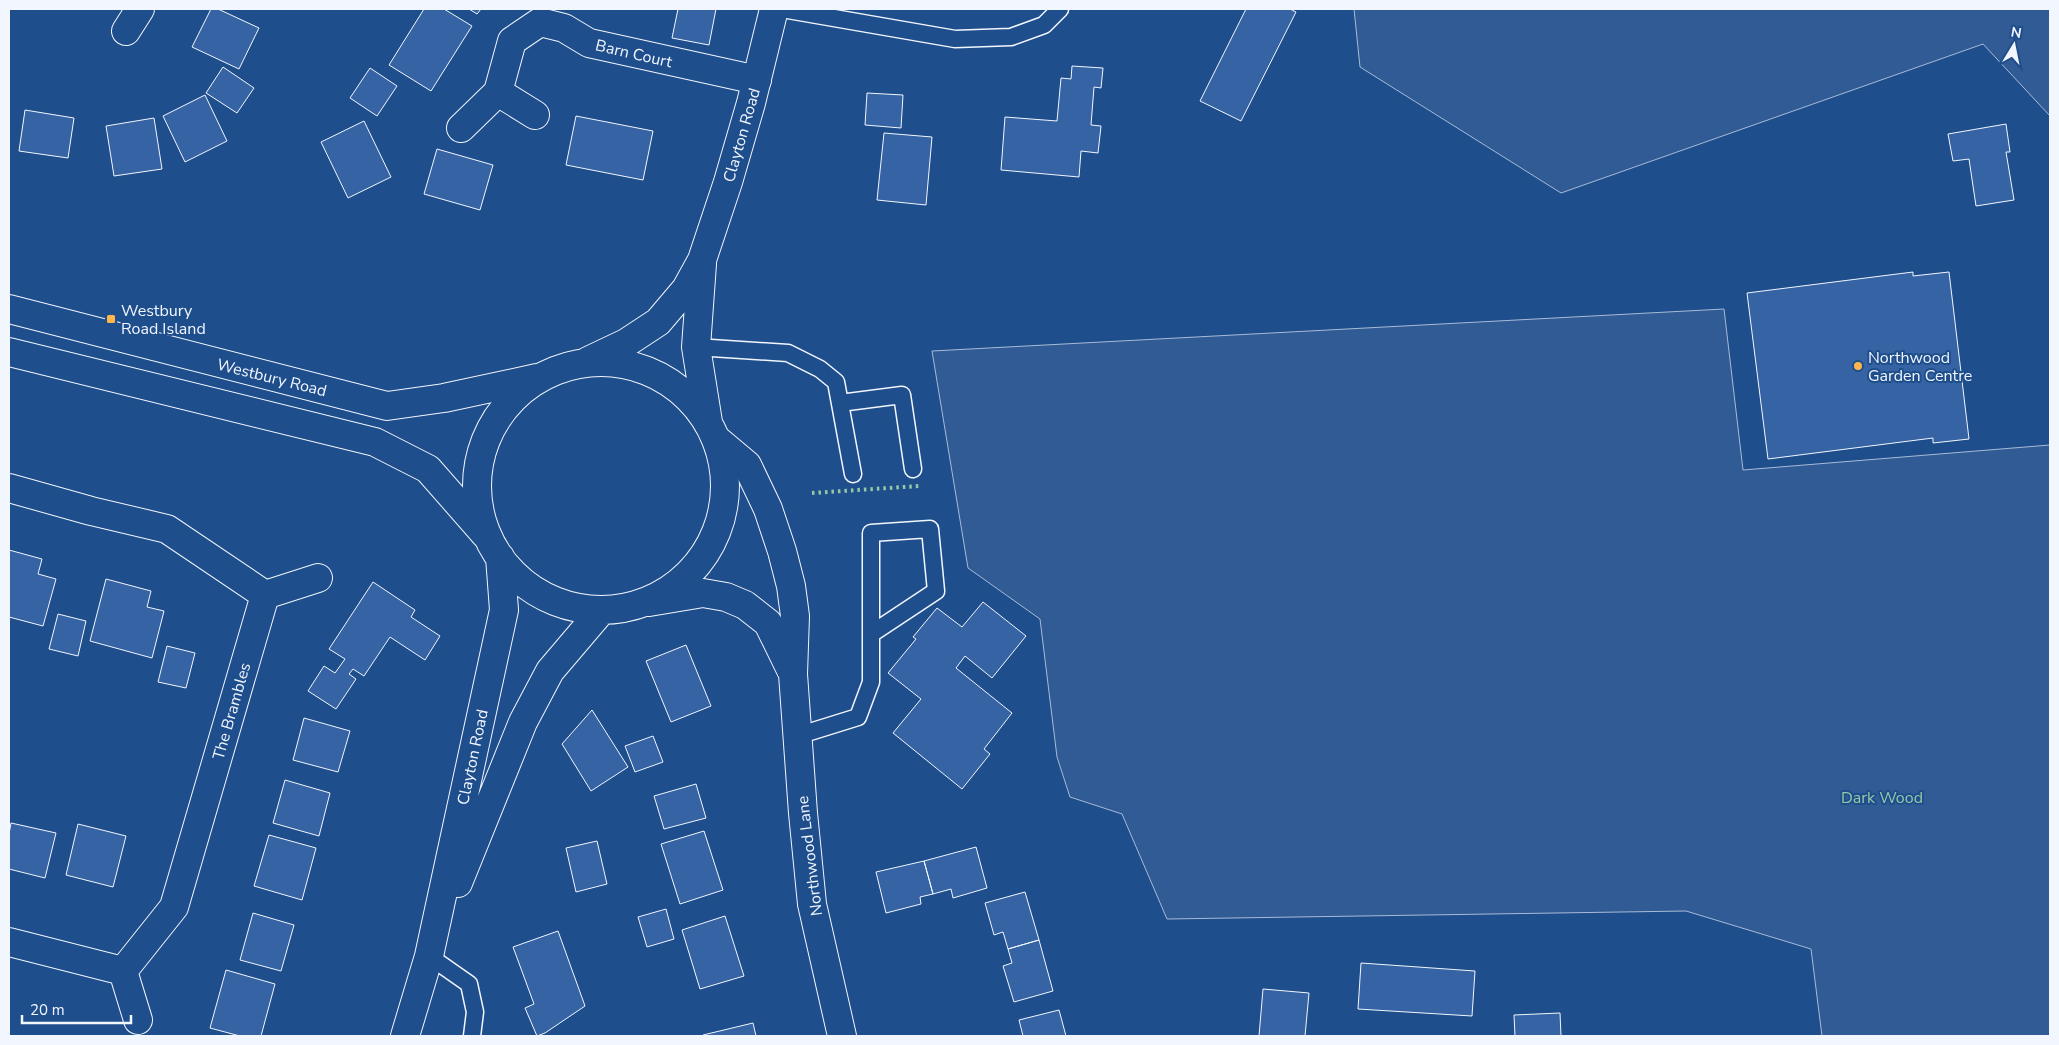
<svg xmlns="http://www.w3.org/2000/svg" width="2059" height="1045" viewBox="0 0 2059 1045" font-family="'Nunito Sans',sans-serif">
  <rect width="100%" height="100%" fill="#1f4e8c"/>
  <path fill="#305b95" stroke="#a8bbd7" d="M1354,9H2050V116L1983,44L1561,193L1360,67Z
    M1724,309L1743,470L2050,445V1036H1822L1811,949L1686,911L1167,919L1122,814L1070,797L1057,757L1040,619L968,568L932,351Z"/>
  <path fill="#3563a3" stroke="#f2f6ff" d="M211,9H218L259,28L239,69L192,47Z
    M424,9H444L472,26L431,91L389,65Z
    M469,9H481L477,14Z
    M678,9H716L709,45L672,38Z
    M1246,9H1290L1296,12L1241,121L1200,101Z
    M1072,66L1103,68L1101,88L1094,87L1091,125L1101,126L1098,153L1081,151L1079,177L1001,170L1005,117L1057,121L1061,78L1071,79Z
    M223,67L254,88L237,113L206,93Z
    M370,68L397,86L377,116L350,98Z
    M867,93L903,95L901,128L865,125Z
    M205,95L227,141L185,162L163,116Z
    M25,110L74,118L68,158L19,151Z
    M576,116L653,131L643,180L566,165Z
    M154,118L162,169L114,176L106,126Z
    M364,121L391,177L348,198L321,142Z
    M2006,124L2010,152H2006L2014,200L1976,206L1969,159L1953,161L1948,134Z
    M884,133L932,137L926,205L877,200Z
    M437,149L493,165L480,210L424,194Z
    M1913,272V276L1949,272L1969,439L1933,443V438L1768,459L1747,293Z
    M9,550L42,559L38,574L56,579L43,626L9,617Z
    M106,579L151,591L147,607L164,611L152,658L90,641Z
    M373,582L415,610L411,617L440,636L425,660L390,637L364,676L353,669L349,674L356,679L336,709L308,691L324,666L335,673L345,659L329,649Z
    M983,602L1026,636L992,678L965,656L956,668L1012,713L984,749L990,754L962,789L893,733L921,699L888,673L916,639L913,637L937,608L962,627Z
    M58,614L86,621L78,656L49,649Z
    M686,645L711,706L671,722L646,661Z
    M167,646L195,653L186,688L158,682Z
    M592,710L628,767L591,791L562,744Z
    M304,718L350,731L338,772L293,760Z
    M653,736L663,762L635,772L625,746Z
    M285,780L330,793L319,836L273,823Z
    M696,784L706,818L664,829L654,796Z
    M11,823L56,833L45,878L9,869V834Z
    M78,824L126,836L113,887L66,875Z
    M704,831L723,890L680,904L661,844Z
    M269,835L316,848L302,900L254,886Z
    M597,841L607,884L576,892L566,848Z
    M976,847L987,888L953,898L951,889L933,894L924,861Z
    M924,861L933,894L920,897L921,904L886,913L876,872Z
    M1025,892L1039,940L1008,949L1003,932L994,935L985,903Z
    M666,909L674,939L647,947L638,917Z
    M253,913L294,925L281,971L240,960Z
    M725,916L744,976L700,989L682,930Z
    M558,931L585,1006L545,1033L537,1036L525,1008L534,1004L513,947Z
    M1039,940L1053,991L1014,1002L1003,966L1012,963L1008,949Z
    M1361,963L1475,971L1472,1016L1358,1009Z
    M226,970L275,984L261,1036H240L210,1028Z
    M1263,989L1309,993L1305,1036H1259Z
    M1059,1010L1066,1036H1023L1019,1020Z
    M1560,1013L1561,1036H1515L1514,1015Z
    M753,1023L756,1036H703V1035Z"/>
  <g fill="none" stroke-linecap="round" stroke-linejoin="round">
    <g stroke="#f2f6ff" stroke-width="19">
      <path id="lane" d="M782,9L955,39L1011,37L1044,25L1060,9
        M696,347L788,353L820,369L836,382L853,474
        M840,403L902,395L913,469
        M797,736L858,717L871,682V533L930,529L936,591L871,634
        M429,956L469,984L475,1012L472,1036"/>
    </g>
    <g stroke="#f2f6ff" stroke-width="30">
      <path id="street" d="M126,31L140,9
        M498,92L535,115
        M461,128L498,92L512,41L540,22L564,28L589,43L757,80
        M9,309L387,406L444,398L537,378
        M9,352L375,442L428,469L485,534
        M9,488L91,511L167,529L265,595L174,907L123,971L9,942
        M265,595L318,578
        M123,971L138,1020"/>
    </g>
    <g stroke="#f2f6ff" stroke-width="30">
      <path id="secondary" d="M716,439L747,465L768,509L782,551L791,586L795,616L793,674L803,813L812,904L842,1036
        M649,602L703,593L726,597L745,605L768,623L791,670"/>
    </g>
    <g stroke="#f2f6ff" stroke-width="30">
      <path id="primary" d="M702,264L696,347L708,422
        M588,361L626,343L658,322L686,289L702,260L728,182L751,103L774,9
        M477 486a124 124 0 1 1 248 0a124 124 0 1 1-248 0Z
        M458,883L523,722L550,671L601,611
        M405,1036L429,956L504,610L500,557"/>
    </g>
    <use href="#lane" stroke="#1f4e8c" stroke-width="16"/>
    <use href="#street" stroke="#1f4e8c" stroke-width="28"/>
    <use href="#secondary" stroke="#1f4e8c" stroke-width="28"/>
    <use href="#primary" stroke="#1f4e8c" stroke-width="28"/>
    <path stroke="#97c8a6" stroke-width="4" stroke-dasharray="2.5 4" stroke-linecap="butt" d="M812,493L919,486"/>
  </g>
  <g fill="#ffb74d" stroke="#1f4e8c" stroke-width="2">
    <rect x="106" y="314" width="10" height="10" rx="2.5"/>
    <circle cx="1858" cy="366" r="5"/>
  </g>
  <g text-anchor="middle" stroke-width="4" stroke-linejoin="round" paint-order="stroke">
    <g font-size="16" fill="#f2f6ff" stroke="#1f4e8c">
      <text transform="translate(634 53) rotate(13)" y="6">Barn Court</text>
      <text transform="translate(741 135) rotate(-74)" y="6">Clayton Road</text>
      <text transform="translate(272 377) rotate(14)" y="6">Westbury Road</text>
      <text transform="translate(231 711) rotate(-74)" y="6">The Brambles</text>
      <text transform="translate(472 757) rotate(-78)" y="6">Clayton Road</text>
      <text transform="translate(809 856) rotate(-97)" y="6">Northwood Lane</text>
    </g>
    <g font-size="16" fill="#f2f6ff" stroke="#1f4e8c" text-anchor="start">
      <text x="121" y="316">Westbury<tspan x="121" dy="18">Road Island</tspan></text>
      <text x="1868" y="363">Northwood<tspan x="1868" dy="18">Garden Centre</tspan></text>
    </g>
    <g font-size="16" fill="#97c8a6" stroke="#1f4e8c">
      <text x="1882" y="803">Dark Wood</text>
    </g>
  </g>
  <rect width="2059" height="1045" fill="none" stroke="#f2f6ff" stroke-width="20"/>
  <g transform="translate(2014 45) rotate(10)" stroke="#1f4e8c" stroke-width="4" paint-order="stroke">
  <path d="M0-4L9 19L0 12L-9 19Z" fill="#f2f6ff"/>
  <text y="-8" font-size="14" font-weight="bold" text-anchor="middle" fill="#f2f6ff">N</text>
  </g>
  <path d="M22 1015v8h109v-8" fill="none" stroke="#f2f6ff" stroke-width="2.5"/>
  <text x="30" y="1015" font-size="15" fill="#f2f6ff" stroke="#1f4e8c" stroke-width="4" paint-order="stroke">20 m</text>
</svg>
